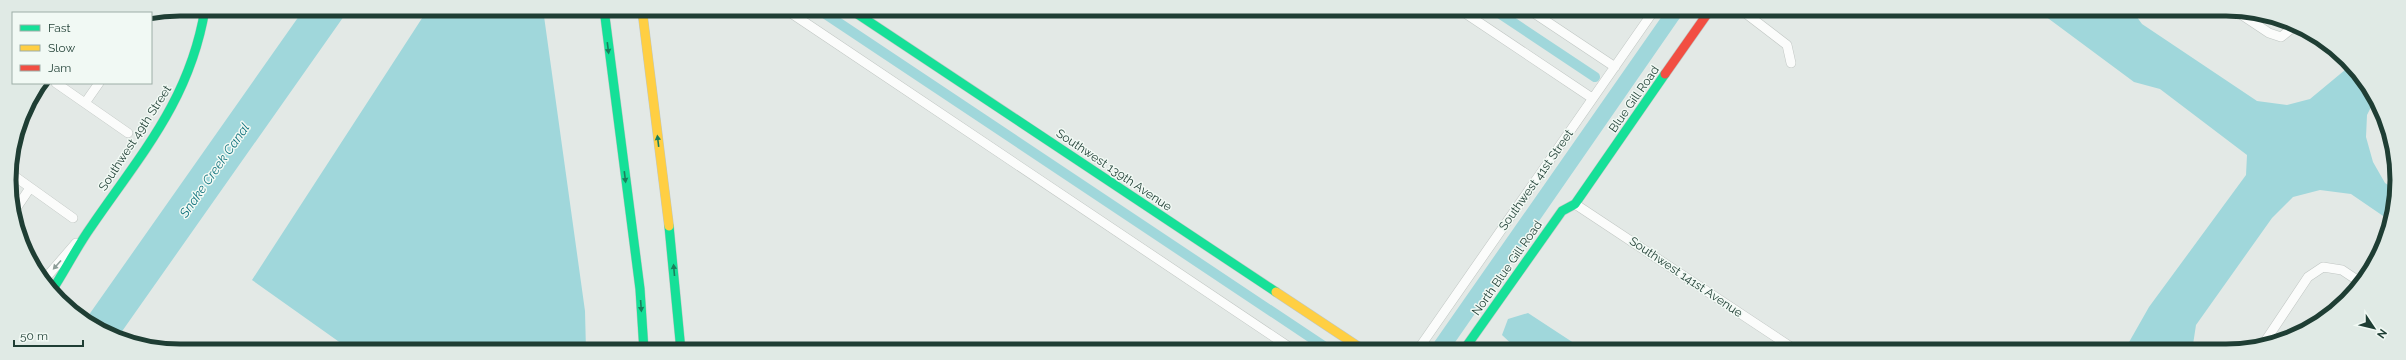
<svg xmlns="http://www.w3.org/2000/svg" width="2406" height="360" viewBox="0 0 2406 360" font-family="Raleway,sans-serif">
  <rect width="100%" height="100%" fill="#e3e9e6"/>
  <path fill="#a0d7db" d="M304,9H349L118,337L104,333L86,319Z
    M428,9H543L585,311L586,351H352L252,280Z
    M1667,9H1686L1449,351H1428Z
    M2041,9H2131L2142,24L2257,101L2287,105L2310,99L2351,65L2374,101L2367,115L2366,137L2373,162L2385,183L2396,190L2389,220L2351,194L2320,190L2293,197L2272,218L2196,325L2192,351H2124L2149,307L2246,175L2247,155L2160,89L2134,82L2045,16Z
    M1528,313L1586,351H1519L1502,335L1508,319Z"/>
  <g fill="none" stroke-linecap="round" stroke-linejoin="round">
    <path stroke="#a0d7db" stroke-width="10" d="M818,9L1331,351
      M1493,9L1595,77"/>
    <g stroke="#c0c6c3" stroke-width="10">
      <path id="street" d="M785,9L1295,351
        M1459,9L1592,98
        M1528,9L1615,67
        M1740,9L1787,45L1791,63
        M2233,9L2269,33L2281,37L2296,25
        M56,83L128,133
        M85,103L99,83
        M10,173L73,218
        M1575,204L1797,351
        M15,210L30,188
        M44,280L76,243
        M2264,343L2308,277L2323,267L2342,270L2360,282
        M1417,351L1655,9"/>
    </g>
    <g stroke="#bfc7c3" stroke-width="10">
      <path id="fast" d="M604,9L640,289L644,351
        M850,9L1276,292
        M669,226L681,351
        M51,292C65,271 76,248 91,227C141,154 190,100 205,9
        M1463,351L1562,211L1575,204L1665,74"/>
    </g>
    <g stroke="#bfc7c3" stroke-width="10">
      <path id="slow" d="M642,9L669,226
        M1276,292L1365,351"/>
    </g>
    <g stroke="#bfc7c3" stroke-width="10">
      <path id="jam" d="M1665,74L1710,10L1714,9"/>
    </g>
    <use href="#street" stroke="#fbfcfb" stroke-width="9"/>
    <use href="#fast" stroke="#16e098" stroke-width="9"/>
    <use href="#slow" stroke="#ffcf43" stroke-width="9"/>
    <use href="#jam" stroke="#f24e42" stroke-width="9"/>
  </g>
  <defs><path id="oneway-solid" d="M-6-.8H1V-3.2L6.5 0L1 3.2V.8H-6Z"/></defs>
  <g fill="#1b7f5c">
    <use href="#oneway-solid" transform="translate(608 48) rotate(83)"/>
    <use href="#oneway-solid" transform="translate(658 141) rotate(-97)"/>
    <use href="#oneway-solid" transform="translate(625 177) rotate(83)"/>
    <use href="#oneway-solid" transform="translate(674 270) rotate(-95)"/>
    <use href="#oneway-solid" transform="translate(641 306) rotate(86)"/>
  </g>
  <use fill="#8d9d98" href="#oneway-solid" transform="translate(57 265) rotate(132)"/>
  <g text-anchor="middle" stroke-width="3" stroke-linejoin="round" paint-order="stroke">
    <g font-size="12" fill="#1f3e34" stroke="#f1f9f4">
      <text transform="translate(1634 99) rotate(-55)" y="4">Blue Gill Road</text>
      <text transform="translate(135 138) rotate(-57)" y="4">Southwest 49th Street</text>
      <text transform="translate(1114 170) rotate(34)" y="4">Southwest 139th Avenue</text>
      <text transform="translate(1536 180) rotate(-55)" y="4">Southwest 41st Street</text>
      <text transform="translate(1507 268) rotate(-55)" y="4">North Blue Gill Road</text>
      <text transform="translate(1686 277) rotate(34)" y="4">Southwest 141st Avenue</text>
    </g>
    <g font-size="13" font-style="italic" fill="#14757f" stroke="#f1f9f4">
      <text transform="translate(214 170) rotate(-55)" y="5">Snake Creek Canal</text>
    </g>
  </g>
  <path d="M0 0H2406V360H0ZM180 16H2226A164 164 0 0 1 2390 180V180A164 164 0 0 1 2226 344H180A164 164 0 0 1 16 180V180A164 164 0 0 1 180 16Z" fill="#e0eae5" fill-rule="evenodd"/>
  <path fill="none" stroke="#1f3e34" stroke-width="5" d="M180 16H2226A164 164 0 0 1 2390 180V180A164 164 0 0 1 2226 344H180A164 164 0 0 1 16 180V180A164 164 0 0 1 180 16Z"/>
  <rect x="12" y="12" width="140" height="72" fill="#f1f9f4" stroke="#9daea7"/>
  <rect x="20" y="25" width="20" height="6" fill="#16e098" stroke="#9daea7"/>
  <text x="48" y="32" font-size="12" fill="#1f3e34">Fast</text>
  <rect x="20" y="45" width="20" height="6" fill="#ffcf43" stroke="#9daea7"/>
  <text x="48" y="52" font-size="12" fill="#1f3e34">Slow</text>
  <rect x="20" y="65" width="20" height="6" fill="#f24e42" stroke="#9daea7"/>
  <text x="48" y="72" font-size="12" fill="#1f3e34">Jam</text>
  <g transform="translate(2374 328) rotate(125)" stroke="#f1f9f4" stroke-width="3" paint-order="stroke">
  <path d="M0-3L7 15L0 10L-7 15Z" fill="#1f3e34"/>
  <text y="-6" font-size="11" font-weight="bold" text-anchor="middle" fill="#1f3e34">N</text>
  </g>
  <path d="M14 340v6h69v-6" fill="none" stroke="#1f3e34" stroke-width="2"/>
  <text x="20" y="340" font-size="12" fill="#1f3e34" stroke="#f1f9f4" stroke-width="3" paint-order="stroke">50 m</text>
</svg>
